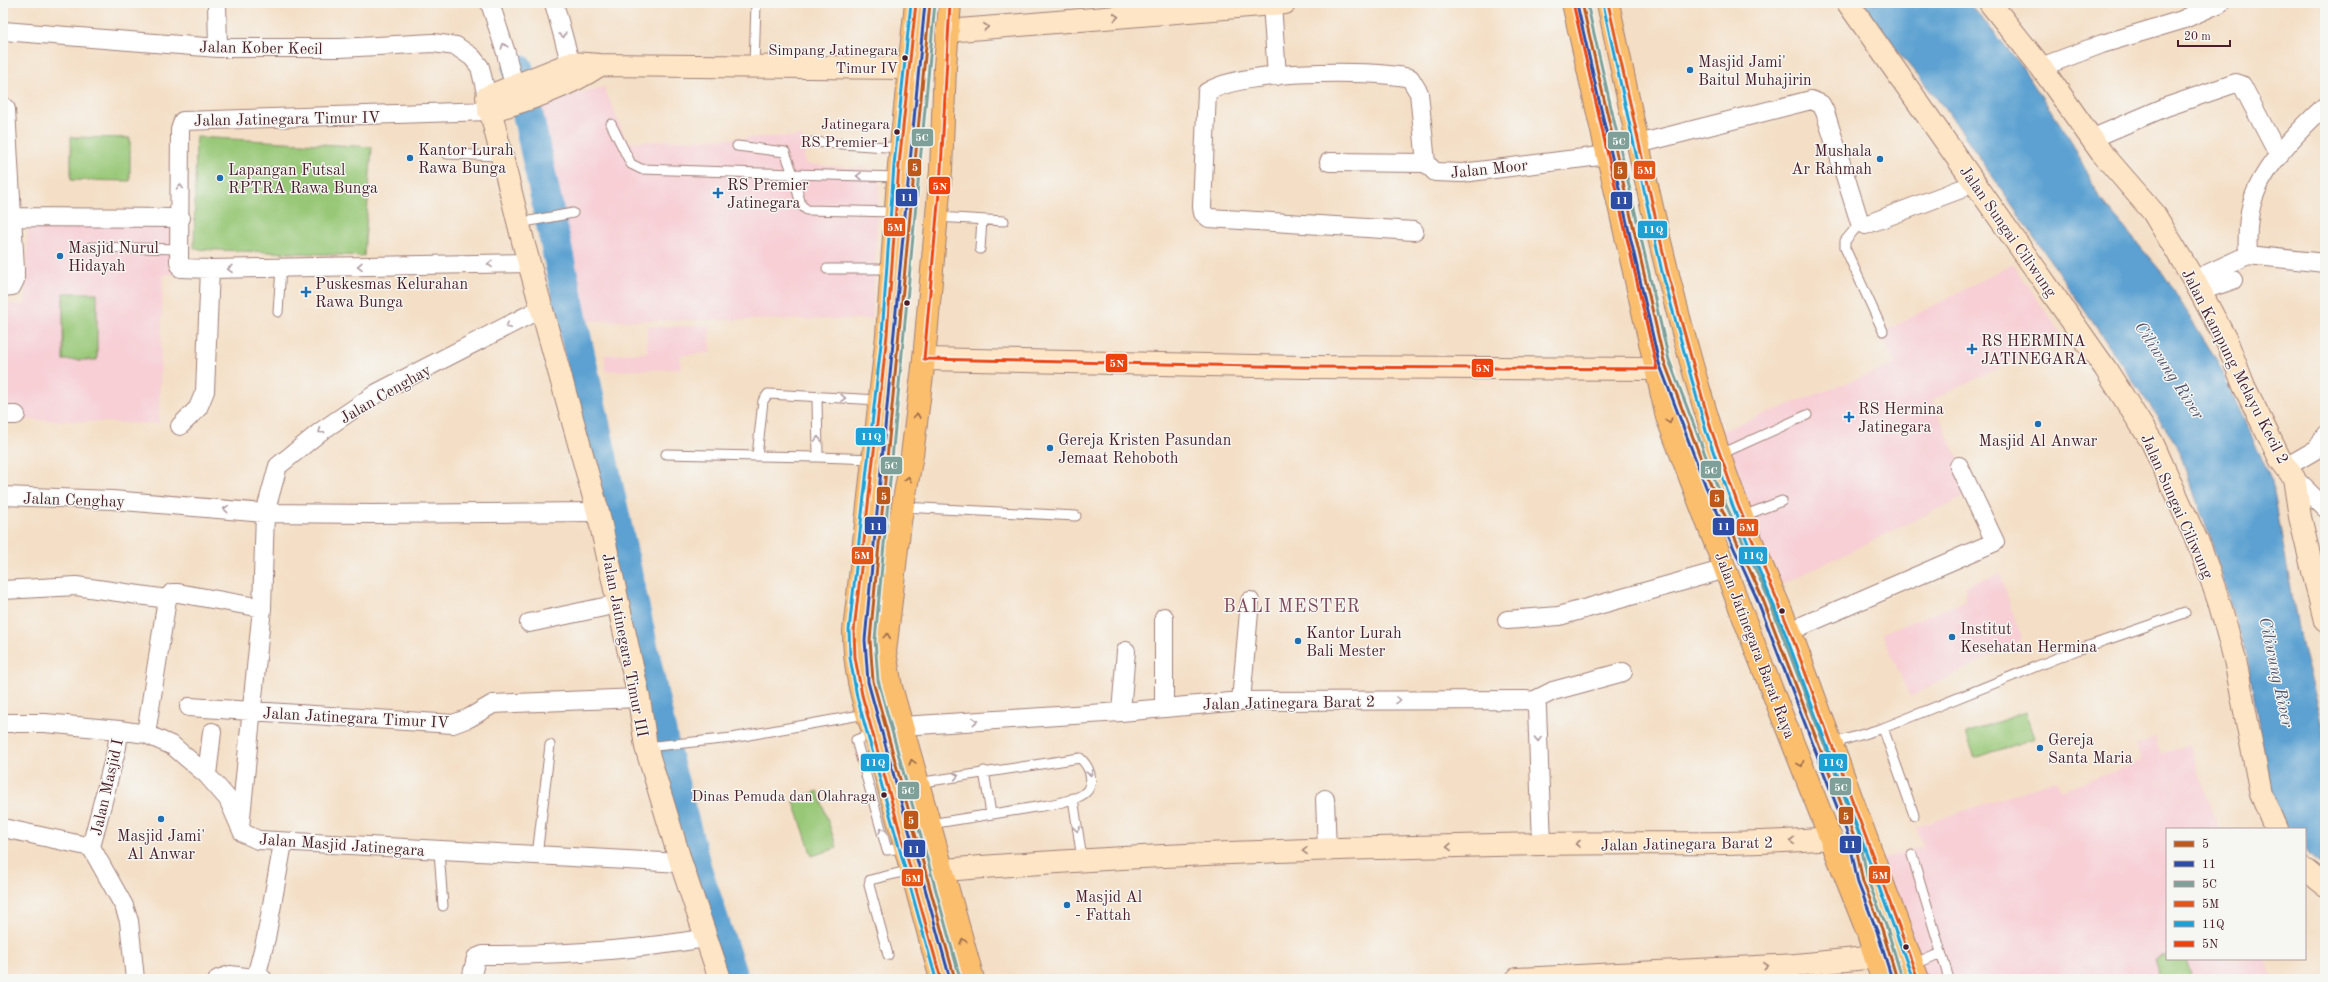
<svg xmlns="http://www.w3.org/2000/svg" width="2328" height="982" viewBox="0 0 2328 982" font-family="'Old Standard TT',serif">
  <rect width="100%" height="100%" fill="#f6f6f2"/>
  <filter id="ink" filterUnits="userSpaceOnUse"><feTurbulence type="fractalNoise" baseFrequency=".025" numOctaves="2"/><feDisplacementMap in="SourceGraphic" scale="8" xChannelSelector="R" yChannelSelector="G"/><feConvolveMatrix kernelMatrix="1 2 1 2 8 2 1 2 1" color-interpolation-filters="sRGB"/></filter>
  <filter id="wash" filterUnits="userSpaceOnUse"><feTurbulence type="fractalNoise" baseFrequency=".012" numOctaves="4" result="noise"/><feDisplacementMap in="SourceGraphic" scale="16" xChannelSelector="R" yChannelSelector="G"/><feGaussianBlur stdDeviation="0.9" result="paint"/><feColorMatrix in="noise" values="0 0 0 0 0 0 0 0 0 0 0 0 0 0 0 0 0 1.4 0 .05"/><feComposite in="paint" operator="in"/></filter>
  <g filter="url(#wash)">
    <rect width="100%" height="100%" fill="#f4dfc6"/>
    <path fill="#f7cfd5" d="M604,87L627,142L802,136L805,164L880,170L872,319L582,321L573,266L536,103Z
      M28,219L175,224L173,274L163,275L159,424L3,419V304L25,305Z
      M2012,264L2064,337L1932,400L1973,492L1772,589L1713,434L1896,364L1880,334Z
      M709,325L711,353L681,355L680,369L605,371V355L647,353V327Z
      M2000,574L2022,640L1910,697L1882,633L1966,601L1965,585Z
      M2155,738L2161,754L2189,745L2219,829H2167V959H2265L2272,979H1922L1882,859L1923,846L1916,827L2056,780L2061,790L2141,762L2136,746Z"/>
    <path fill="#98c877" stroke="#717451" d="M71,137L130,138V181L71,180Z
      M196,137L372,147L364,256L194,249Z
      M63,293H97V360H63Z
      M2026,712L2035,738L1975,758L1966,733Z
      M818,791L837,848L812,856L793,799Z
      M2167,955V959H2186L2192,979H2161L2154,960Z"/>
    <path fill="#5ca1d1" stroke="#53607e" d="M1857,3H1969L2017,60L2070,139L2100,199L2164,275L2216,359L2272,481L2298,629L2325,734V868C2306,854 2305,853 2305,829H2289L2273,807L2247,657L2210,538L2177,445L1949,113Z"/>
    <g fill="none" stroke-linecap="round" stroke-linejoin="round">
      <path stroke="#5ca1d1" stroke-width="31" d="M518,69L666,755L696,868L733,979"/>
    </g>
  </g>
  <g filter="url(#ink)">
    <g fill="none" stroke-linecap="round" stroke-linejoin="round">
      <g stroke="#9f7f78" stroke-width="11">
        <path id="lane" d="M930,3L870,640L873,681L955,979
          M754,67L756,3
          M611,124L631,164L641,169L793,174L801,205L807,210L895,212
          M813,142L900,148
          M737,146L785,152L793,174L898,177
          M447,154L501,156
          M937,217L1004,221
          M519,223L573,213
          M1860,223L1845,241V248L1883,331
          M90,247L179,249
          M980,249L982,220
          M827,269H890
          M278,312L281,268
          M1663,359L1711,485L1762,597L1854,837L1863,882L1882,929L1897,979
          M817,398L818,457L873,459
          M666,454L757,456L763,401L768,394L879,400
          M1719,455L1807,415
          M757,456L818,457
          M903,507L1076,516
          M1743,516L1782,501
          M1883,728L1914,815
          M874,733L856,740L887,850L895,849L904,843
          M1831,744L1883,728L2077,650L2185,613
          M646,747L732,738L866,714
          M984,771L991,814
          M917,783L1080,758C1092,769 1097,789 1078,797C1062,804 1041,806 1024,809C992,814 961,819 930,824
          M1073,798L1082,859
          M439,851L443,906
          M1912,855L1949,979
          M537,856L550,745
          M888,955L869,885L870,880L911,870
          M1913,965L1941,953"/>
      </g>
      <g stroke="#9f7f78" stroke-width="20">
        <path id="street" d="M217,3L218,48
          M490,3L506,53L517,98
          M554,3L568,54L578,74
          M1272,4L1277,76
          M3,31L218,48H340L433,43L456,46L472,57L480,67L487,97
          M2041,67L2102,44L2182,20L2220,3
          M3,106L6,109L15,269V280L12,286L3,287
          M489,111L183,121L180,130L179,262L181,268L210,269L529,263
          M2091,139L2166,107L2236,83L2242,85L2279,156
          M1638,144L1811,100L1821,104L1825,112L1860,223L1865,225L1961,189
          M1329,162L1426,163
          M12,217L181,218
          M1414,231L1209,218L1203,213L1202,207L1207,92C1242,70 1368,69 1410,78L1419,93L1426,163L1435,172L1462,173L1608,155
          M2248,255C2247,237 2247,221 2252,203C2261,168 2299,130 2325,106
          M2194,280L2248,255L2325,263
          M2200,291L2233,280
          M3,415H16
          M180,426L198,408L205,391L210,269
          M2286,467L2317,449L2325,435
          M2294,478L2325,508
          M3,496L112,500L265,513L372,514L598,512
          M3,590L76,586L167,599L172,593H178L262,608
          M1507,620L1559,616L1726,569
          M529,623L618,604
          M1790,631L1995,542L1959,466
          M1241,701L1250,601
          M1533,701L1553,691L1623,672
          M189,707L453,724L469,718L493,704L639,698
          M1164,707V617
          M1121,712L1126,651
          M3,723H45L119,730L146,734L173,746L207,775L228,799L243,833L258,840L681,863
          M902,726L1121,712L1241,701L1525,700L1533,701L1537,708L1542,844
          M119,730L117,747L91,847L124,906L129,921L135,979
          M146,734L167,599
          M207,775L212,732
          M1325,799L1327,850
          M240,827L262,608L265,513L278,466L320,432L377,393L542,308
          M3,828L91,847
          M256,977L266,938L283,843
          M218,979L230,975L263,979
          M471,979L476,958L483,955C558,955 632,951 706,938"/>
      </g>
      <g stroke="#9f7f78" stroke-width="24">
        <path id="secondary" d="M1848,3L2105,368L2152,442L2202,552L2220,605L2235,660L2261,794L2276,829
          M1990,3L2041,67L2101,152L2153,212L2194,280L2227,342L2244,386L2280,459L2294,478L2300,517L2325,621
          M947,31L1285,3
          M489,111C528,100 566,88 600,65
          M924,359L1305,367L1657,369
          M2305,869L2325,885
          M944,870C1142,854 1342,848 1541,844C1638,842 1735,846 1831,838
          M720,979L681,863L646,747L639,698L598,512L524,245L487,97L572,63L600,65L909,68
          M1517,979L1796,965L1876,957"/>
      </g>
      <g stroke="#9f7f78" stroke-width="24">
        <path id="primary" d="M916,3L899,165L887,335L854,631C854,666 861,700 874,733L941,979
          M950,3L945,67L941,170L924,359L912,455L900,522L885,652L891,687L973,979
          M1573,3L1667,417L1760,660L1868,933L1882,979
          M1608,3C1638,146 1667,289 1711,429C1732,497 1761,565 1790,631L1918,979"/>
      </g>
      <use href="#lane" stroke="#fff" stroke-width="9"/>
      <use href="#street" stroke="#fff" stroke-width="18"/>
      <use href="#secondary" stroke="#fde5c5" stroke-width="22"/>
      <use href="#primary" stroke="#fabe6d" stroke-width="22"/>
      <g stroke="#f6f6f2" stroke-width="6">
        <path id="bus-1" d="M930,3L870,640L873,681L955,979
          M1582,3L1664,361L1711,485L1762,597L1854,837L1863,882L1882,929L1897,979"/>
      </g>
      <g stroke="#f6f6f2" stroke-width="6">
        <path id="bus-2" d="M925,3L865,640L868,682L950,979
          M1577,4L1659,363L1706,487L1757,599L1849,838L1858,883L1877,931L1892,979"/>
      </g>
      <g stroke="#f6f6f2" stroke-width="6">
        <path id="bus-3" d="M935,3L875,640L878,680L960,978
          M1587,3L1669,360L1716,483L1767,595L1859,835L1868,881L1887,928L1902,978"/>
      </g>
      <g stroke="#f6f6f2" stroke-width="6">
        <path id="bus-4" d="M916,3L899,165L887,335L854,631L855,657L862,695L941,979
          M1608,3L1667,270L1711,429L1738,505L1790,631L1918,979"/>
      </g>
      <g stroke="#f6f6f2" stroke-width="6">
        <path id="bus-5" d="M911,3L894,165L882,335L849,630L850,658L857,697L936,979
          M1603,4L1662,272L1706,431L1733,507L1785,633L1913,979"/>
      </g>
      <g stroke="#f6f6f2" stroke-width="6">
        <path id="bus-6" d="M950,3L941,170L924,359L1305,367L1657,369L1573,3"/>
      </g>
      <use href="#bus-1" stroke="#bc581a" stroke-width="3"/>
      <use href="#bus-2" stroke="#2d4ca4" stroke-width="3"/>
      <use href="#bus-3" stroke="#7ea098" stroke-width="3"/>
      <use href="#bus-4" stroke="#e35517" stroke-width="3"/>
      <use href="#bus-5" stroke="#1ca0d5" stroke-width="3"/>
      <use href="#bus-6" stroke="#ee420d" stroke-width="3"/>
    </g>
    <defs><path id="oneway-chevron" d="M-2-3.5L2.5 0L-2 3.5" fill="none" stroke-width="1.6" stroke-linecap="round" stroke-linejoin="round"/></defs>
    <g stroke="#a48278">
      <use href="#oneway-chevron" transform="translate(1116 17) rotate(-5)"/>
      <use href="#oneway-chevron" transform="translate(986 27) rotate(-5)"/>
      <use href="#oneway-chevron" transform="translate(1792 841) rotate(176)"/>
      <use href="#oneway-chevron" transform="translate(1578 844) rotate(180)"/>
      <use href="#oneway-chevron" transform="translate(1449 847) rotate(178)"/>
      <use href="#oneway-chevron" transform="translate(1305 851) rotate(178)"/>
      <use href="#oneway-chevron" transform="translate(1766 966) rotate(-3)"/>
    </g>
    <g stroke="#ae9aa0">
      <use href="#oneway-chevron" transform="translate(563 35) rotate(75)"/>
      <use href="#oneway-chevron" transform="translate(504 46) rotate(-108)"/>
      <use href="#oneway-chevron" transform="translate(859 176) rotate(-178)"/>
      <use href="#oneway-chevron" transform="translate(180 187) rotate(-90)"/>
      <use href="#oneway-chevron" transform="translate(490 264) rotate(179)"/>
      <use href="#oneway-chevron" transform="translate(360 266) rotate(179)"/>
      <use href="#oneway-chevron" transform="translate(230 269) rotate(179)"/>
      <use href="#oneway-chevron" transform="translate(508 326) rotate(153)"/>
      <use href="#oneway-chevron" transform="translate(843 398) rotate(1)"/>
      <use href="#oneway-chevron" transform="translate(321 431) rotate(145)"/>
      <use href="#oneway-chevron" transform="translate(818 439) rotate(-91)"/>
      <use href="#oneway-chevron" transform="translate(226 509) rotate(-175)"/>
      <use href="#oneway-chevron" transform="translate(1398 700)"/>
      <use href="#oneway-chevron" transform="translate(975 721) rotate(-4)"/>
      <use href="#oneway-chevron" transform="translate(1538 739) rotate(88)"/>
      <use href="#oneway-chevron" transform="translate(1090 773) rotate(74)"/>
      <use href="#oneway-chevron" transform="translate(956 776) rotate(-10)"/>
      <use href="#oneway-chevron" transform="translate(1077 829) rotate(82)"/>
      <use href="#oneway-chevron" transform="translate(882 830) rotate(-106)"/>
    </g>
    <g stroke="#996749">
      <use href="#oneway-chevron" transform="translate(917 416) rotate(-83)"/>
      <use href="#oneway-chevron" transform="translate(1669 421) rotate(72)"/>
      <use href="#oneway-chevron" transform="translate(908 479) rotate(-80)"/>
      <use href="#oneway-chevron" transform="translate(887 636) rotate(-83)"/>
      <use href="#oneway-chevron" transform="translate(912 762) rotate(-105)"/>
      <use href="#oneway-chevron" transform="translate(1801 764) rotate(68)"/>
      <use href="#oneway-chevron" transform="translate(963 941) rotate(-105)"/>
    </g>
  </g>
  <g fill="#4a1f2b" stroke="#f6f6f2" stroke-width="1.5">
    <circle cx="905" cy="58" r="3.5"/>
    <circle cx="897" cy="132" r="3.5"/>
    <circle cx="907" cy="303" r="3.5"/>
    <circle cx="1782" cy="611" r="3.5"/>
    <circle cx="884" cy="795" r="3.5"/>
    <circle cx="1906" cy="947" r="3.5"/>
  </g>
  <g fill="#1f6fb2" stroke="#f6f6f2" stroke-width="1.5">
    <circle cx="1690" cy="70" r="4"/>
    <circle cx="410" cy="158" r="4"/>
    <circle cx="1880" cy="159" r="4"/>
    <circle cx="220" cy="178" r="4"/>
    <path d="M716 187h4v4h4v4h-4v4h-4v-4h-4v-4h4z"/>
    <circle cx="60" cy="256" r="4"/>
    <path d="M304 286h4v4h4v4h-4v4h-4v-4h-4v-4h4z"/>
    <path d="M1970 343h4v4h4v4h-4v4h-4v-4h-4v-4h4z"/>
    <path d="M1847 411h4v4h4v4h-4v4h-4v-4h-4v-4h4z"/>
    <circle cx="2038" cy="424" r="4"/>
    <circle cx="1050" cy="448" r="4"/>
    <circle cx="1952" cy="637" r="4"/>
    <circle cx="1298" cy="641" r="4"/>
    <circle cx="2040" cy="748" r="4"/>
    <circle cx="161" cy="819" r="4"/>
    <circle cx="1067" cy="905" r="4"/>
  </g>
  <g text-anchor="middle" stroke-width="3" stroke-linejoin="round" paint-order="stroke">
    <g font-size="15" fill="#4a1f2b" stroke="#f6f6f2" text-anchor="end">
      <text x="898" y="55">Simpang Jatinegara<tspan x="898" dy="18">Timur IV</tspan></text>
      <text x="890" y="129">Jatinegara<tspan x="890" dy="18">RS Premier 1</tspan></text>
      <text x="876" y="801">Dinas Pemuda dan Olahraga</text>
    </g>
    <g font-size="16" fill="#4a1f2b" stroke="#f6f6f2">
      <text transform="translate(261 47) rotate(1)" y="6">Jalan Kober Kecil</text>
      <text transform="translate(287 118) rotate(-1)" y="6">Jalan Jatinegara Timur IV</text>
      <text transform="translate(1489 168) rotate(-6)" y="6">Jalan Moor</text>
      <text transform="translate(2009 231) rotate(55)" y="6">Jalan Sungai Ciliwung</text>
      <text transform="translate(2236 366) rotate(63)" y="6">Jalan Kampung Melayu Kecil 2</text>
      <text transform="translate(385 393) rotate(-30)" y="6">Jalan Cenghay</text>
      <text transform="translate(74 499) rotate(2)" y="6">Jalan Cenghay</text>
      <text transform="translate(2178 506) rotate(66)" y="6">Jalan Sungai Ciliwung</text>
      <text transform="translate(626 645) rotate(79)" y="6">Jalan Jatinegara Timur III</text>
      <text transform="translate(1756 645) rotate(69)" y="6">Jalan Jatinegara Barat Raya</text>
      <text transform="translate(1289 702) rotate(-1)" y="6">Jalan Jatinegara Barat 2</text>
      <text transform="translate(356 717) rotate(3)" y="6">Jalan Jatinegara Timur IV</text>
      <text transform="translate(106 787) rotate(-77)" y="6">Jalan Masjid I</text>
      <text transform="translate(1687 843) rotate(-1)" y="6">Jalan Jatinegara Barat 2</text>
      <text transform="translate(342 844) rotate(4)" y="6">Jalan Masjid Jatinegara</text>
    </g>
    <g font-size="16" fill="#4a1f2b" stroke="#f6f6f2" text-anchor="start">
      <text x="1698" y="67">Masjid Jami'<tspan x="1698" dy="18">Baitul Muhajirin</tspan></text>
      <text x="418" y="155">Kantor Lurah<tspan x="418" dy="18">Rawa Bunga</tspan></text>
      <text x="1872" y="156" text-anchor="end">Mushala<tspan x="1872" dy="18">Ar Rahmah</tspan></text>
      <text x="228" y="175">Lapangan Futsal<tspan x="228" dy="18">RPTRA Rawa Bunga</tspan></text>
      <text x="727" y="190">RS Premier<tspan x="727" dy="18">Jatinegara</tspan></text>
      <text x="68" y="253">Masjid Nurul<tspan x="68" dy="18">Hidayah</tspan></text>
      <text x="315" y="289">Puskesmas Kelurahan<tspan x="315" dy="18">Rawa Bunga</tspan></text>
      <text x="1981" y="346">RS HERMINA<tspan x="1981" dy="18">JATINEGARA</tspan></text>
      <text x="1858" y="414">RS Hermina<tspan x="1858" dy="18">Jatinegara</tspan></text>
      <text x="1058" y="445">Gereja Kristen Pasundan<tspan x="1058" dy="18">Jemaat Rehoboth</tspan></text>
      <text x="2038" y="446" text-anchor="middle">Masjid Al Anwar</text>
      <text x="1960" y="634">Institut<tspan x="1960" dy="18">Kesehatan Hermina</tspan></text>
      <text x="1306" y="638">Kantor Lurah<tspan x="1306" dy="18">Bali Mester</tspan></text>
      <text x="2048" y="745">Gereja<tspan x="2048" dy="18">Santa Maria</tspan></text>
      <text x="161" y="841" text-anchor="middle">Masjid Jami'<tspan x="161" dy="18">Al Anwar</tspan></text>
      <text x="1075" y="902">Masjid Al<tspan x="1075" dy="18">- Fattah</tspan></text>
    </g>
    <g font-size="17" font-style="italic" fill="#51536d" stroke="#f6f6f2">
      <text transform="translate(2170 370) rotate(57)" y="6">Ciliwung River</text>
      <text transform="translate(2277 672) rotate(78)" y="6">Ciliwung River</text>
    </g>
    <g font-size="18" letter-spacing="1" fill="#814b5e" stroke="#f6f6f2">
      <text x="1292" y="612">BALI MESTER</text>
    </g>
  </g>
  <g stroke="#f6f6f2" stroke-width="1.5">
    <rect x="911" y="128" width="23" height="19" rx="4" fill="#7ea098"/>
    <rect x="1607" y="131" width="23" height="19" rx="4" fill="#7ea098"/>
    <rect x="907" y="158" width="15" height="19" rx="4" fill="#bc581a"/>
    <rect x="1633" y="160" width="23" height="20" rx="4" fill="#e35517"/>
    <rect x="1613" y="161" width="15" height="19" rx="4" fill="#bc581a"/>
    <rect x="928" y="176" width="23" height="19" rx="4" fill="#ee420d"/>
    <rect x="895" y="188" width="23" height="19" rx="4" fill="#2d4ca4"/>
    <rect x="1610" y="191" width="23" height="19" rx="4" fill="#2d4ca4"/>
    <rect x="883" y="217" width="23" height="20" rx="4" fill="#e35517"/>
    <rect x="1637" y="220" width="31" height="19" rx="4" fill="#1ca0d5"/>
    <rect x="1105" y="353" width="23" height="20" rx="4" fill="#ee420d"/>
    <rect x="1471" y="358" width="23" height="20" rx="4" fill="#ee420d"/>
    <rect x="855" y="427" width="31" height="19" rx="4" fill="#1ca0d5"/>
    <rect x="880" y="456" width="23" height="19" rx="4" fill="#7ea098"/>
    <rect x="1700" y="460" width="22" height="19" rx="4" fill="#7ea098"/>
    <rect x="876" y="486" width="15" height="19" rx="4" fill="#bc581a"/>
    <rect x="1709" y="489" width="16" height="19" rx="4" fill="#bc581a"/>
    <rect x="864" y="516" width="23" height="19" rx="4" fill="#2d4ca4"/>
    <rect x="1712" y="517" width="23" height="19" rx="4" fill="#2d4ca4"/>
    <rect x="1736" y="518" width="23" height="19" rx="4" fill="#e35517"/>
    <rect x="1738" y="546" width="30" height="19" rx="4" fill="#1ca0d5"/>
    <rect x="851" y="546" width="23" height="19" rx="4" fill="#e35517"/>
    <rect x="860" y="753" width="30" height="19" rx="4" fill="#1ca0d5"/>
    <rect x="1818" y="753" width="30" height="19" rx="4" fill="#1ca0d5"/>
    <rect x="1829" y="777" width="23" height="19" rx="4" fill="#7ea098"/>
    <rect x="897" y="781" width="23" height="19" rx="4" fill="#7ea098"/>
    <rect x="1838" y="806" width="16" height="19" rx="4" fill="#bc581a"/>
    <rect x="903" y="810" width="16" height="20" rx="4" fill="#bc581a"/>
    <rect x="1839" y="835" width="23" height="19" rx="4" fill="#2d4ca4"/>
    <rect x="903" y="839" width="23" height="19" rx="4" fill="#2d4ca4"/>
    <rect x="1868" y="865" width="23" height="19" rx="4" fill="#e35517"/>
    <rect x="901" y="868" width="23" height="19" rx="4" fill="#e35517"/>
  </g>
  <g font-size="11" text-anchor="middle" font-weight="bold" fill="#fff">
    <text x="922" y="141">5C</text>
    <text x="1619" y="145">5C</text>
    <text x="915" y="171">5</text>
    <text x="1645" y="174">5M</text>
    <text x="1620" y="174">5</text>
    <text x="940" y="190">5N</text>
    <text x="907" y="201">11</text>
    <text x="1622" y="204">11</text>
    <text x="895" y="231">5M</text>
    <text x="1653" y="233">11Q</text>
    <text x="1117" y="367">5N</text>
    <text x="1483" y="372">5N</text>
    <text x="871" y="440">11Q</text>
    <text x="891" y="469">5C</text>
    <text x="1711" y="474">5C</text>
    <text x="884" y="500">5</text>
    <text x="1717" y="502">5</text>
    <text x="876" y="530">11</text>
    <text x="1724" y="530">11</text>
    <text x="1747" y="531">5M</text>
    <text x="1753" y="559">11Q</text>
    <text x="862" y="559">5M</text>
    <text x="875" y="766">11Q</text>
    <text x="1833" y="766">11Q</text>
    <text x="1841" y="791">5C</text>
    <text x="908" y="794">5C</text>
    <text x="1846" y="820">5</text>
    <text x="911" y="824">5</text>
    <text x="1850" y="848">11</text>
    <text x="914" y="853">11</text>
    <text x="1880" y="879">5M</text>
    <text x="913" y="882">5M</text>
  </g>
  <rect width="2328" height="982" fill="none" stroke="#f6f6f2" stroke-width="16"/>
  <rect x="2166" y="828" width="140" height="132" fill="#f6f6f2" stroke="#b1a0a2"/>
  <rect x="2174" y="841" width="20" height="6" fill="#bc581a" stroke="#b1a0a2"/>
  <text x="2202" y="848" font-size="12" fill="#4a1f2b">5</text>
  <rect x="2174" y="861" width="20" height="6" fill="#2d4ca4" stroke="#b1a0a2"/>
  <text x="2202" y="868" font-size="12" fill="#4a1f2b">11</text>
  <rect x="2174" y="881" width="20" height="6" fill="#7ea098" stroke="#b1a0a2"/>
  <text x="2202" y="888" font-size="12" fill="#4a1f2b">5C</text>
  <rect x="2174" y="901" width="20" height="6" fill="#e35517" stroke="#b1a0a2"/>
  <text x="2202" y="908" font-size="12" fill="#4a1f2b">5M</text>
  <rect x="2174" y="921" width="20" height="6" fill="#1ca0d5" stroke="#b1a0a2"/>
  <text x="2202" y="928" font-size="12" fill="#4a1f2b">11Q</text>
  <rect x="2174" y="941" width="20" height="6" fill="#ee420d" stroke="#b1a0a2"/>
  <text x="2202" y="948" font-size="12" fill="#4a1f2b">5N</text>
  <path d="M2178 40v6h52v-6" fill="none" stroke="#4a1f2b" stroke-width="2"/>
  <text x="2184" y="40" font-size="12" fill="#4a1f2b" stroke="#f6f6f2" stroke-width="3" paint-order="stroke">20 m</text>
</svg>
